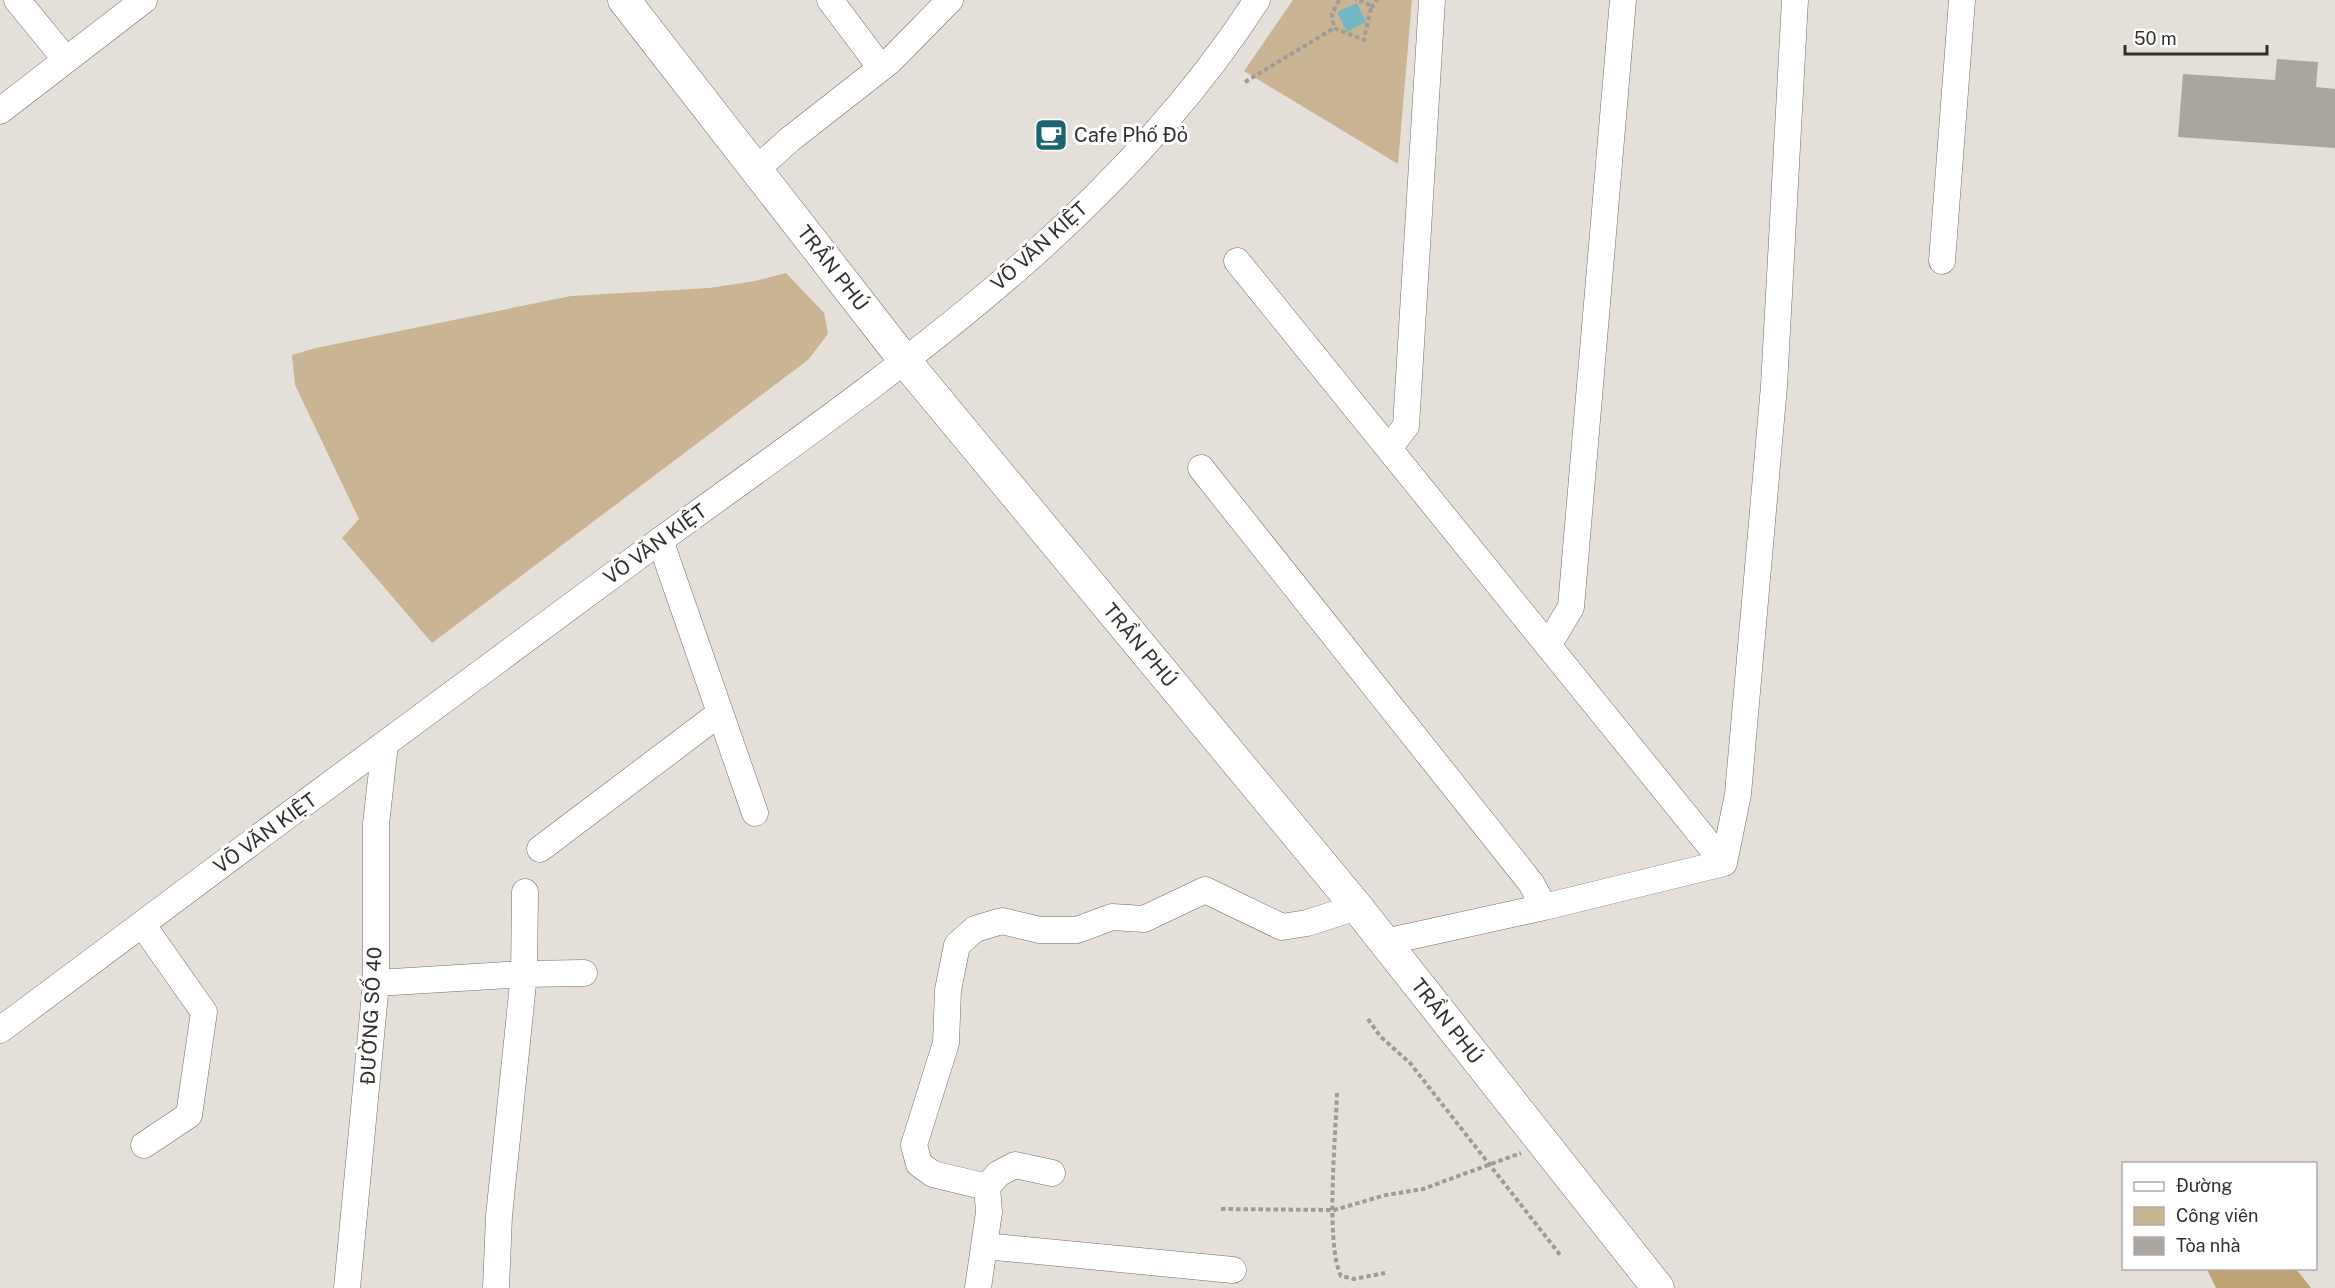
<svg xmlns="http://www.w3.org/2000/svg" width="2335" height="1288" viewBox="0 0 2335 1288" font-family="'Public Sans',sans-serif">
  <rect width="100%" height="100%" fill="#e4e0d9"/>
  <path fill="#c9b593" d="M1293,0H1412L1398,164L1244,71Z
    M786,273L824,313L828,334L808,360L432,643L342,538L359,519L295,385L292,355L316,348L571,296L709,288L755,281Z"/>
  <path fill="#bea374" d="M2207,1269H2296L2311,1288H2216Z"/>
  <path fill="#73b7c3" d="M1357,3L1366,22L1347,32L1337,12Z"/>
  <path fill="#aaa69f" d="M2277,59L2318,62L2316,87L2335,89V148L2178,137L2183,74L2275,80Z"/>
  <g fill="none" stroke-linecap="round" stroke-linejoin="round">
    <g stroke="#726e68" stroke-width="27">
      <path id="minor" d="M17,0L66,60
        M830,0L881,68
        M0,111L144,0
        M757,169L789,140L890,61L950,0
        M1237,261L1724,863
        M1942,261L1962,0
        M1389,448L1406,426L1432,0
        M1201,468L1531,883L1544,907
        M660,540L755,813
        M1549,644L1571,607L1623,0
        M540,849L720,713
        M1724,863L1738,794L1774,386L1795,0
        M142,924L204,1012L189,1115L144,1145
        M1385,942L1544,907L1724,863
        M376,983L524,974L584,973
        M0,1030C210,873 421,716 632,561C856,396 1104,238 1257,0
        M987,1187L933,1174L919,1164L914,1145L946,1043L948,990L957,945L975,929L1002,921L1040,930H1077L1112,917L1144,919L1205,890L1282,927L1307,923L1357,907
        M985,1246L1233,1270
        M347,1288L376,983V824L385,744
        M496,1288L499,1216L524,974L525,892
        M978,1288L989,1212L987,1187L998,1174L1015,1165L1052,1173"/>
    </g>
    <g stroke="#726e68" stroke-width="33">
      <path id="major" d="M624,0L905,361L1357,907L1658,1288"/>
    </g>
    <path stroke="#9f9c96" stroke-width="4" stroke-dasharray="4.5 3" stroke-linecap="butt" d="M1339,0L1332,14L1334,28L1364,40L1371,8L1366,2L1355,0
      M1371,8L1377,0
      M1245,82L1334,28
      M1368,1019L1380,1036L1410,1063L1561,1256
      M1337,1093C1336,1134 1325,1244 1341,1276L1354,1279L1385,1273
      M1221,1209L1334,1210L1386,1195L1423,1189L1521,1153"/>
    <use href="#minor" stroke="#fff" stroke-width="26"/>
    <use href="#major" stroke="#fff" stroke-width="32"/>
  </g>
  <defs>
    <g id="cafe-square" transform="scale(1.725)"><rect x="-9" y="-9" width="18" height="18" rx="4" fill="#1a6570" stroke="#fff"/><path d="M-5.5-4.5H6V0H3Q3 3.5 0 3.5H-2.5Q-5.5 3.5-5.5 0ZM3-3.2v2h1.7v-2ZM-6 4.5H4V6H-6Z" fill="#fff"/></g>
  </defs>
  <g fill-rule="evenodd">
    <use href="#cafe-square" x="1051" y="135"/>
  </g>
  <g text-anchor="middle" stroke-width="6" stroke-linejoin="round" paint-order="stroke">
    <g font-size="20" fill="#31302d" stroke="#fff" text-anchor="start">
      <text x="1074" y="142">Cafe Phố Đỏ</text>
    </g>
    <g font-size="20" fill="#31302d" stroke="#fff">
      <text transform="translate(1039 246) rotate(-42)" y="7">VÕ VĂN KIỆT</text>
      <text transform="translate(833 268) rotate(52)" y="7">TRẦN PHÚ</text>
      <text transform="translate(655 544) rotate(-36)" y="7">VÕ VĂN KIỆT</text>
      <text transform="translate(1140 645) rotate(50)" y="7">TRẦN PHÚ</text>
      <text transform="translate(265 833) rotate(-36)" y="7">VÕ VĂN KIỆT</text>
      <text transform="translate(371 1016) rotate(-87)" y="7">ĐƯỜNG SỐ 40</text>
      <text transform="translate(1447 1021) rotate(52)" y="7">TRẦN PHÚ</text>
    </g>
  </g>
  <rect x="2122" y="1162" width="195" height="108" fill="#ffffff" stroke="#adacab" stroke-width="1.5"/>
  <rect x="2134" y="1182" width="30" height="9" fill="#ffffff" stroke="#adacab" stroke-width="1.5"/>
  <text x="2176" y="1192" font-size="18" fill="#31302d">Đường</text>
  <rect x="2134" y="1207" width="30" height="18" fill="#c9b593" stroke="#adacab" stroke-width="1.5"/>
  <text x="2176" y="1222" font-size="18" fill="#31302d">Công viên</text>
  <rect x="2134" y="1237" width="30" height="18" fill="#aaa69f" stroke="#adacab" stroke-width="1.5"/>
  <text x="2176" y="1252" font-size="18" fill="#31302d">Tòa nhà</text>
  <path d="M2125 45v9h142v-9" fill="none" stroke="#31302d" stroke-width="3"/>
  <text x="2134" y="45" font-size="18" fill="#31302d" stroke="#ffffff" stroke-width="4.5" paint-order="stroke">50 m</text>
</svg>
